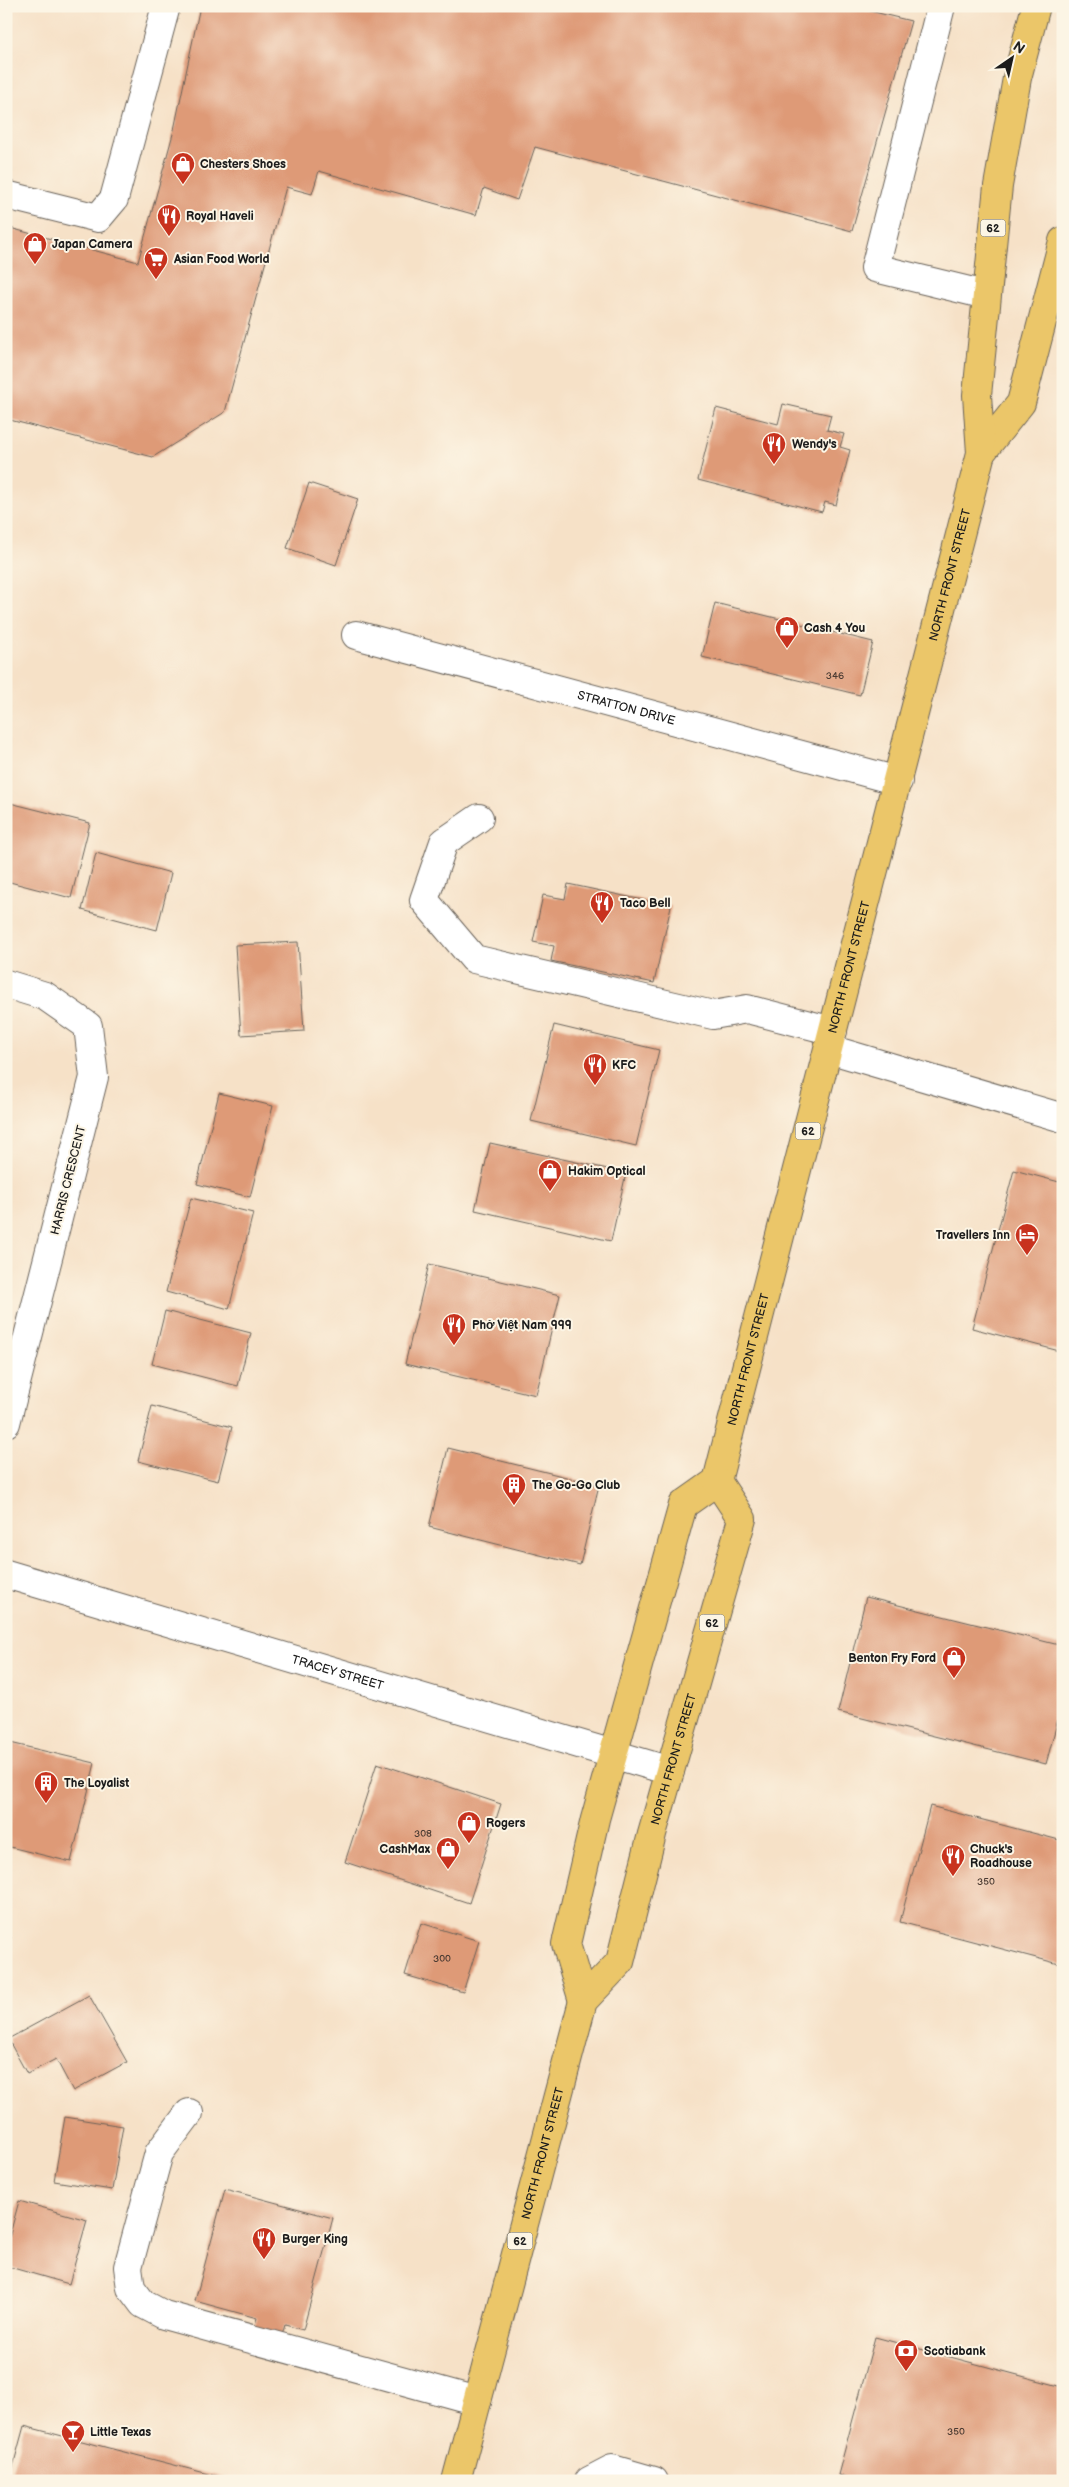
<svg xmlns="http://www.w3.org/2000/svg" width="1069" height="2487" viewBox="0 0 1069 2487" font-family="'Balsamiq Sans',sans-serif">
  <rect width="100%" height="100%" fill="#fcf5e5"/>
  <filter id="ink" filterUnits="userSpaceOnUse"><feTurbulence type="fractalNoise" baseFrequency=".02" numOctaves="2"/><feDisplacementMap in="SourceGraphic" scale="10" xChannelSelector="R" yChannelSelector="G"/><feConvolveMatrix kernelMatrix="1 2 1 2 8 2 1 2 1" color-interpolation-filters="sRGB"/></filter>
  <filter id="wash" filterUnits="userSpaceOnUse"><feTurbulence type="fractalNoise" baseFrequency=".0096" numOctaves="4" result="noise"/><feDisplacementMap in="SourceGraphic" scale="20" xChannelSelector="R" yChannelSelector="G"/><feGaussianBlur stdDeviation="1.12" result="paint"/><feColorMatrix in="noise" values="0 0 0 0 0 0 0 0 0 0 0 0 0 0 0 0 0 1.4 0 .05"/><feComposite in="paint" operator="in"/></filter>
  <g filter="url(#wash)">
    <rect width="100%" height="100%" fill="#f6e1c7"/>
    <g id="blocks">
      <path fill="#de9a77" d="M200,6H849L911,21L852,231L535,147L517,200L484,188L476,215L319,171L312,194L286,187L225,412L153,457L6,419V227L138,262L174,130Z
        M783,404L831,415L827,430L844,434L840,447L850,450L836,505L825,502L822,512L698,480L716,408L778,424Z
        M309,483L358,499L336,565L287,548Z
        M715,603L873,642L860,695L702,657Z
        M6,802L90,823L71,898L6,881Z
        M96,853L171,873L157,930L82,910Z
        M568,884L671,906L654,983L551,961L554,946L533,942L543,895L565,899Z
        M298,942L304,1031L241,1035L235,945Z
        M554,1025L659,1050L636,1146L531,1121Z
        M219,1093L273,1106L250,1197L197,1184Z
        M490,1143L626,1173L611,1241L475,1210Z
        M1014,1170L1063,1183V1352L972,1328Z
        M191,1198L253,1213L229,1309L166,1292Z
        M429,1264L560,1295L536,1395L405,1364Z
        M165,1311L251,1333L238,1386L152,1364Z
        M152,1406L232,1427L218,1481L138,1461Z
        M448,1448L599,1485L580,1565L429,1527Z
        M866,1597L1063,1646V1720L1058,1719L1046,1764L838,1712Z
        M6,1742L95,1763L71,1862L6,1846Z
        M377,1763L501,1804L469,1903L345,1862Z
        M930,1806L1063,1841V1965L900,1922Z
        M421,1923L479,1941L463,1992L405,1975Z
        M6,1936L11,1937L7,1951H6Z
        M89,1995L127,2062L73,2091L56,2059L27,2074L8,2039Z
        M65,2117L123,2126L112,2190L54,2181Z
        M225,2189L333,2218L303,2330L285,2325L282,2335L254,2328L257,2318L195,2301Z
        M19,2201L87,2220L69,2284L6,2266V2249Z
        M875,2337L1063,2387V2481H860L838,2475Z
        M24,2426L232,2480V2481H9Z"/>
    </g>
  </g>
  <g filter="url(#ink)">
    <use href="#blocks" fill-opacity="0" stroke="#686158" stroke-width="1"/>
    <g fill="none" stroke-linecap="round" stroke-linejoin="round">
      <g stroke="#686158" stroke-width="30">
        <g id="minor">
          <path d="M941,6L875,268L986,295"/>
          <path d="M6,195L98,218L114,199L166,6"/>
          <path id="s1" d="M356,635L898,781"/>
          <path d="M479,818L444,842L424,900L474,959L713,1015L747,1009L833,1031"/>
          <path d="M6,984L45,996L88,1026L94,1077L6,1423"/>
          <path d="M829,1049L1063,1118"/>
          <path id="s2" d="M6,1574L670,1771"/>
          <path d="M189,2113L159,2153L128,2267L131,2288L143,2304L164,2315L477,2401"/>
          <path d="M589,2481L612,2469L654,2481"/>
        </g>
      </g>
      <g stroke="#686158" stroke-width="30">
        <g id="major">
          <path d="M981,453L1021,403L1063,241"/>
          <path id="s3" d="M583,2001L566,1944L595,1819L683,1505L717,1481L981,453L977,395L998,186L1017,78L1036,6"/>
          <path id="s4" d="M456,2481L583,2001L620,1962L652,1834L742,1519L717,1481"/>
        </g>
      </g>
      <use href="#minor" stroke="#fff" stroke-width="28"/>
      <use href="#major" stroke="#ebc669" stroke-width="28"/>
    </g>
  </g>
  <defs>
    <g id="shop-pin" transform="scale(1.25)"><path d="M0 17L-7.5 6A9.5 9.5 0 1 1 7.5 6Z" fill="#c8321e" stroke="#fcf5e5"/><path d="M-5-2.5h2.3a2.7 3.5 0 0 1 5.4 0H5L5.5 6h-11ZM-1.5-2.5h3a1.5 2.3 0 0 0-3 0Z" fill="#fff"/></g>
    <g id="restaurant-pin" transform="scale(1.25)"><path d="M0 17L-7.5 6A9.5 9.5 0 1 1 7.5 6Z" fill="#c8321e" stroke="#fcf5e5"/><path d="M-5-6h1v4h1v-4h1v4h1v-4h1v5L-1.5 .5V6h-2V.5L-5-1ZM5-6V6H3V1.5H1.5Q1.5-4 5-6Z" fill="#fff"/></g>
    <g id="supermarket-pin" transform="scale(1.25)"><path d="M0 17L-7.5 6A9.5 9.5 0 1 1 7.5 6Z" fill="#c8321e" stroke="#fcf5e5"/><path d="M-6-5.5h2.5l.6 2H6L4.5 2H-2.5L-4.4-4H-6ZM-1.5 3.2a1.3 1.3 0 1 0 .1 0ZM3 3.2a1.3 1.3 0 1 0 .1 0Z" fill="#fff"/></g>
    <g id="hotel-pin" transform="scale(1.25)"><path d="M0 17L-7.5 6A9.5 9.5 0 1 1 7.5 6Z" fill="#c8321e" stroke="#fcf5e5"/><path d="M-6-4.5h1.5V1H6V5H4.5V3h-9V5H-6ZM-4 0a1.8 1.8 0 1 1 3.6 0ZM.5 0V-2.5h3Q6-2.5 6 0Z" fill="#fff"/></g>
    <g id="building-pin" transform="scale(1.25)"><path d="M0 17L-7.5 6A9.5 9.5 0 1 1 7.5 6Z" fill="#c8321e" stroke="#fcf5e5"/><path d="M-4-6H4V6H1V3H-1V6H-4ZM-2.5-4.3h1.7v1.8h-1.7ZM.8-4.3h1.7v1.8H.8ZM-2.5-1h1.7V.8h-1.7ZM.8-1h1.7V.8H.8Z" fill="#fff"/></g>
    <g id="bank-pin" transform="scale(1.25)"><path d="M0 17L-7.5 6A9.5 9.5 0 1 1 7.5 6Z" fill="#c8321e" stroke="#fcf5e5"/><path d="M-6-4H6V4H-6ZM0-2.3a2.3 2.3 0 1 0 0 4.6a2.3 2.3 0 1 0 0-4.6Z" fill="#fff"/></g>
    <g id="bar-pin" transform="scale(1.25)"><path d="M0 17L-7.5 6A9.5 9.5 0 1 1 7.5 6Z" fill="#c8321e" stroke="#fcf5e5"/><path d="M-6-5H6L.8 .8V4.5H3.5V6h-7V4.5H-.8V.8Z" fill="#fff"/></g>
  </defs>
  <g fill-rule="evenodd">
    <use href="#shop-pin" x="183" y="164"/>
    <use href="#restaurant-pin" x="169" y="216"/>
    <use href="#shop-pin" x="35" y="244"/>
    <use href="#supermarket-pin" x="156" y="259"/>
    <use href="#restaurant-pin" x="774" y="444"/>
    <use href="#shop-pin" x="787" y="628"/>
    <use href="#restaurant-pin" x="602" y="903"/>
    <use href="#restaurant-pin" x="595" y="1065"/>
    <use href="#shop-pin" x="550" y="1171"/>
    <use href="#hotel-pin" x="1027" y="1235"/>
    <use href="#restaurant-pin" x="454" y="1325"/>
    <use href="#building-pin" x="514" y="1485"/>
    <use href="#shop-pin" x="954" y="1658"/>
    <use href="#building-pin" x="46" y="1783"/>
    <use href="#shop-pin" x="469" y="1823"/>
    <use href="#shop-pin" x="448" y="1849"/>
    <use href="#restaurant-pin" x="953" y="1856"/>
    <use href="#restaurant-pin" x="264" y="2239"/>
    <use href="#bank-pin" x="906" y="2351"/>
    <use href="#bar-pin" x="73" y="2432"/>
  </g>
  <g text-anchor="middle" stroke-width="4" stroke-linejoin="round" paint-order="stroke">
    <g font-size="10" fill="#4c3c33">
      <text x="835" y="679">346</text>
      <text x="423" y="1837">308</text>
      <text x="986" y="1885">350</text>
      <text x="442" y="1962">300</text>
      <text x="956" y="2435">350</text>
    </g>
    <g fill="#fcf5e5" stroke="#5f5d58" stroke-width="1">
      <rect x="980.5" y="219.5" width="25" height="17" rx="4"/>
      <rect x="795.5" y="1122.5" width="25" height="17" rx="4"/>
      <rect x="699.5" y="1614.5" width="25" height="17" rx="4"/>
      <rect x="507.5" y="2232.5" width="25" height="17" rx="4"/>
    </g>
    <g font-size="11" font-weight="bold" fill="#1c1c1c">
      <text x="993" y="232">62</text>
      <text x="808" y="1135">62</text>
      <text x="712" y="1627">62</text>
      <text x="520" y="2245">62</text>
    </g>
    <g font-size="12" font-weight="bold" fill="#1c1c1c" stroke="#fcf5e5" text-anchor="start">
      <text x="200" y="168">Chesters Shoes</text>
      <text x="186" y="220">Royal Haveli</text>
      <text x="52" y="248">Japan Camera</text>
      <text x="174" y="263">Asian Food World</text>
      <text x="792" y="448">Wendy's</text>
      <text x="804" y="632">Cash 4 You</text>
      <text x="620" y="907">Taco Bell</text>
      <text x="612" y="1069">KFC</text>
      <text x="568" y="1175">Hakim Optical</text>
      <text x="1010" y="1239" text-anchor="end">Travellers Inn</text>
      <text x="472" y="1329">Phở Việt Nam 999</text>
      <text x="532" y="1489">The Go-Go Club</text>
      <text x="936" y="1662" text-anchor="end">Benton Fry Ford</text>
      <text x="64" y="1787">The Loyalist</text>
      <text x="486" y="1827">Rogers</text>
      <text x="430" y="1853" text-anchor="end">CashMax</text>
      <text x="970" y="1853">Chuck's<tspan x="970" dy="14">Roadhouse</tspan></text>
      <text x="282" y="2243">Burger King</text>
      <text x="924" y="2355">Scotiabank</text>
      <text x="90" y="2436">Little Texas</text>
    </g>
    <g font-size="12" fill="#1c1c1c" stroke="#fcf5e5">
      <text dy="4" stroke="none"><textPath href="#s3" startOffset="1491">NORTH FRONT STREET</textPath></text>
      <text dy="4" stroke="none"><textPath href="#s1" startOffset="280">STRATTON DRIVE</textPath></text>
      <text dy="4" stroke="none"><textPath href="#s3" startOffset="1086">NORTH FRONT STREET</textPath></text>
      <text transform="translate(68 1180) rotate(-76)" y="4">HARRIS CRESCENT</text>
      <text dy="4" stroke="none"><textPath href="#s3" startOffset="681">NORTH FRONT STREET</textPath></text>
      <text dy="4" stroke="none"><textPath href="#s2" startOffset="346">TRACEY STREET</textPath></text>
      <text dy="4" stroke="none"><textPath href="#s4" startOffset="760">NORTH FRONT STREET</textPath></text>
      <text dy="4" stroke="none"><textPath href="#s4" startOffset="339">NORTH FRONT STREET</textPath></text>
    </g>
  </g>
  <rect width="1069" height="2487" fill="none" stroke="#fcf5e5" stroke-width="25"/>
  <g transform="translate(1012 58) rotate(34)" stroke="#fcf5e5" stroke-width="4" paint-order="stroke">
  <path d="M0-4L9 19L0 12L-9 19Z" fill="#1c1c1c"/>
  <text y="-8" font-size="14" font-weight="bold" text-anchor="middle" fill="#1c1c1c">N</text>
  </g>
</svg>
